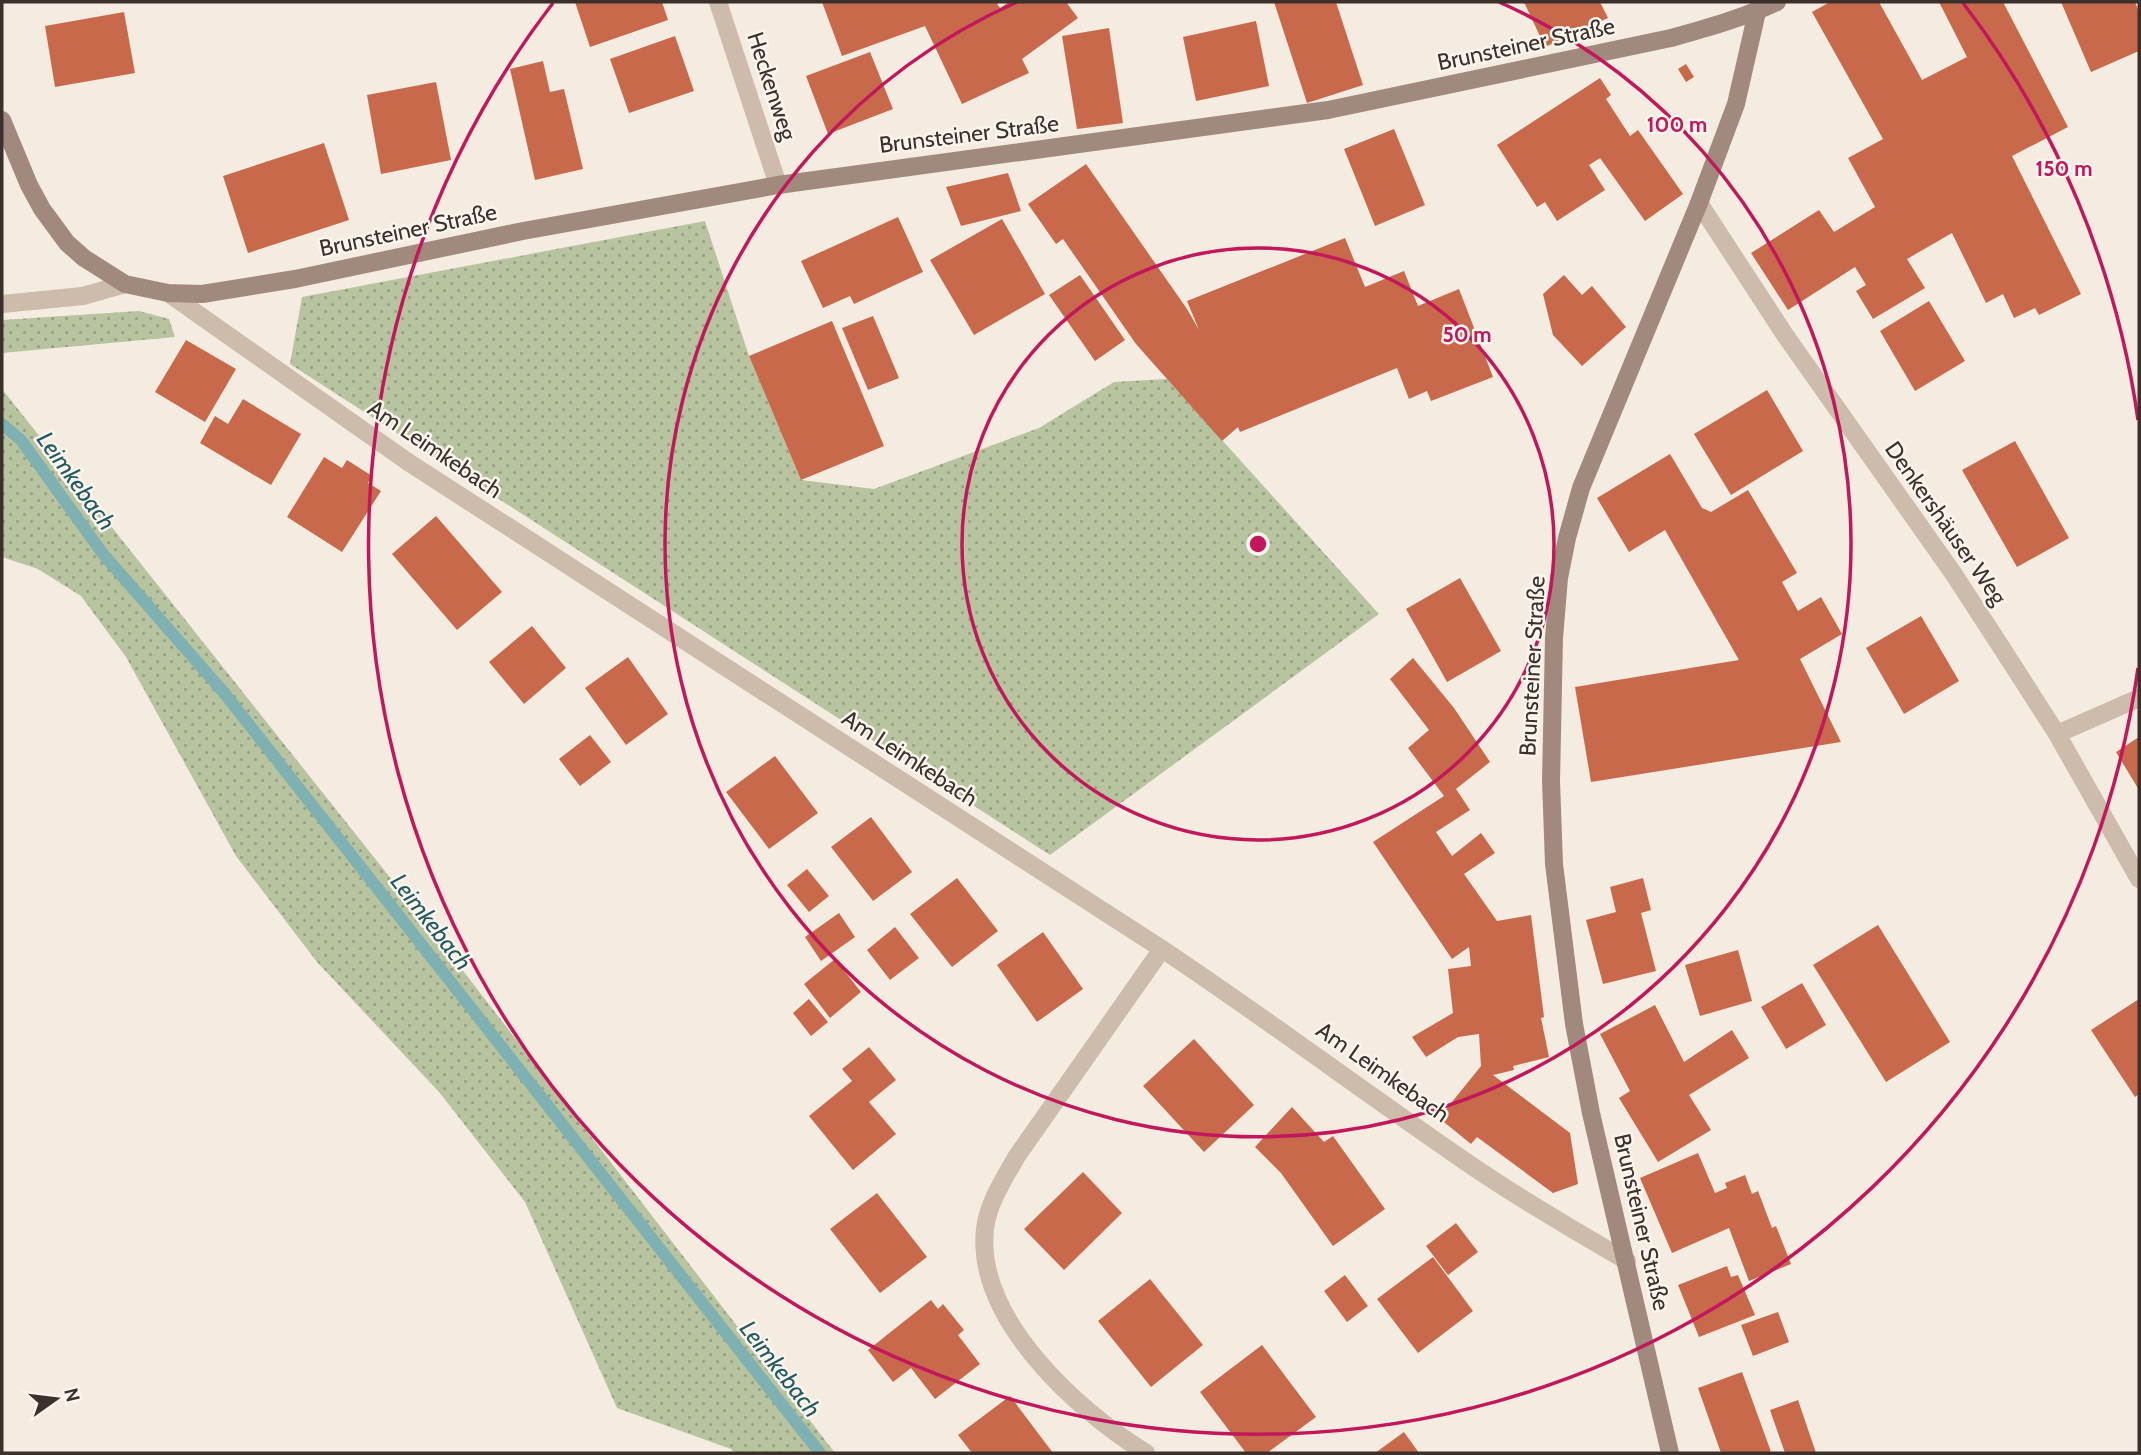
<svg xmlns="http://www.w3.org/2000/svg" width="2141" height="1455" viewBox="0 0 2141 1455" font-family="Cabin,sans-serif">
  <defs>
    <pattern id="grass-dots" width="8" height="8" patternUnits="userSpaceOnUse" patternTransform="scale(1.75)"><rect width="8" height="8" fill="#b8c4a0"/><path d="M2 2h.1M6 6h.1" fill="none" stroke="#97a083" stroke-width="1.8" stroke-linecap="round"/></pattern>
  </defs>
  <rect width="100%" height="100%" fill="#f4ebe1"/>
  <path fill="url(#grass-dots)" d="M705,221L749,356L801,480L874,489L1039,428L1114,382L1167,379L1379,614L1050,855L290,364L302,297Z
    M139,311L169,319L175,337L2,353V320Z
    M2,389L427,924L835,1453H735L731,1449L617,1408L525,1202L439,1092L317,962L236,856L126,657L81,596L38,569L2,557Z"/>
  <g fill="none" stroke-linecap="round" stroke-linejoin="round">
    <path stroke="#7fb0b2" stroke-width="12" d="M2,424L21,440L103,554L225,694L820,1453"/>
  </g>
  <path fill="#c8694b" d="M575,2H662L668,20L590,47Z
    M822,2H996L1000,8L1009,2H1066L1078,18L1022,59L1029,73L962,104L925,26L842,56Z
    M1274,2H1336L1363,85L1307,103Z
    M1524,2H1600L1608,18L1545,47Z
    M1830,2H1879L1922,80L1967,57L1939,2H2003L2068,127L2012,156L2081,294L2039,315L2035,308L2014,318L2003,294L1986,303L1952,233L1907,259L1925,288L1873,319L1856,291L1866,285L1855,267L1788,310L1751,253L1819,210L1834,232L1875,207L1848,158L1883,139L1812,12Z
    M2061,2H2135L2139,12V51L2091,72Z
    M124,12L135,73L55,87L45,26Z
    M1256,21L1269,86L1196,101L1183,37Z
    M1109,28L1123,123L1077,129L1062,36Z
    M675,36L694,91L629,113L610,59Z
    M870,52L893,109L828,134L806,76Z
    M543,61L550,92L564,89L583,169L535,180L510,69Z
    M1686,64L1694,77L1686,82L1678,69Z
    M1600,78L1611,95L1606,99L1630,136L1638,130L1683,194L1645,221L1600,158L1589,165L1605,190L1557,221L1545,202L1537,207L1497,145Z
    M436,82L451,160L381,174L367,95Z
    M1394,129L1425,205L1375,226L1344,149Z
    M324,143L349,220L248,253L223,176Z
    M1086,164L1187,309L1199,330L1187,301L1345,238L1365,287L1404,271L1418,306L1459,289L1493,377L1431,401L1427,391L1409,399L1397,368L1240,432L1238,427L1222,441L1136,344L1063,239L1056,244L1028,204Z
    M1008,173L1021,211L961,226L946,187Z
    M898,217L923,272L854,304L850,296L823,308L801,261Z
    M1002,219L1045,294L974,335L930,260Z
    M1080,275L1125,340L1095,361L1049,295Z
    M1564,275L1582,295L1592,286L1626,327L1582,366L1553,335L1543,294Z
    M1929,301L1965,361L1915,391L1880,331Z
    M873,316L899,378L868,390L842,328Z
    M832,321L884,446L801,480L749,356Z
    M186,340L236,369L205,422L155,392Z
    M1767,390L1803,451L1731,495L1694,434Z
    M243,399L301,434L271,485L200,443L215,416L228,424Z
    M2015,441L2069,538L2017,567L1962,470Z
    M1670,454L1702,508L1711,512L1748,490L1797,573L1782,582L1798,611L1821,597L1842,634L1800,659L1841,742L1591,782L1575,687L1739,660L1665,530L1629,552L1597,498Z
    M324,457L342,468L347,460L372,476L368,483L381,491L342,552L287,517Z
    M436,516L502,592L457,630L392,554Z
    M1460,578L1501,651L1447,682L1406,609Z
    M1921,616L1959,681L1904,714L1866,648Z
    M532,626L566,668L524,704L489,662Z
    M628,657L668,714L626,745L585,688Z
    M1413,658L1454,708L1490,762L1456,789L1470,810L1436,832L1452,856L1481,833L1495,853L1464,874L1497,921L1531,915L1544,1017L1541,1018L1549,1057L1513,1066L1514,1070L1493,1075L1570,1133L1578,1184L1553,1193L1477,1137L1471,1144L1439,1118L1481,1066L1479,1034L1458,1037L1426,1057L1412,1037L1453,1013L1448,969L1471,966L1469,947L1452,959L1373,842L1444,796L1408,748L1429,730L1390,679Z
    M590,735L611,762L580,786L559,759Z
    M2139,737V790L2116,752Z
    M775,756L818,813L769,849L726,792Z
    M871,817L912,872L873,901L831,847Z
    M807,869L829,896L809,912L787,885Z
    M957,878L998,931L952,967L910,914Z
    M1643,878L1651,910L1641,913L1656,971L1603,984L1586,920L1616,912L1610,887Z
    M839,913L855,937L821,961L805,937Z
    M1878,925L1950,1042L1886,1082L1813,965Z
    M895,927L919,958L890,980L867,950Z
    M1043,932L1083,989L1037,1022L997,965Z
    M1738,950L1752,1001L1700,1016L1685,965Z
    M835,959L861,992L830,1018L804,984Z
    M1802,983L1826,1025L1786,1049L1761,1007Z
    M809,999L828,1022L811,1036L793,1013Z
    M2139,999V1094L2135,1097L2091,1030Z
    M1655,1005L1684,1062L1732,1030L1749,1058L1689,1095L1711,1130L1658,1162L1619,1098L1630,1091L1600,1034Z
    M1194,1039L1254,1105L1204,1152L1143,1086Z
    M869,1047L896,1080L869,1102L896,1134L853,1170L809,1116L852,1081L842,1069Z
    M1292,1107L1324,1142L1333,1136L1385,1209L1333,1246L1281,1173L1255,1147Z
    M1698,1153L1715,1193L1727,1188L1725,1183L1745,1175L1752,1194L1758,1191L1772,1228L1776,1226L1791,1264L1749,1281L1729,1228L1672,1253L1640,1178Z
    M1083,1172L1122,1213L1064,1270L1024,1229Z
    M877,1193L927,1257L880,1293L830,1229Z
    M1456,1223L1478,1252L1448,1275L1426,1246Z
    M1433,1257L1473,1311L1418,1353L1377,1299Z
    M1727,1266L1731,1277L1738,1275L1755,1315L1699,1337L1678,1285Z
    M1345,1275L1368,1306L1347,1322L1324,1291Z
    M1150,1279L1203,1345L1151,1387L1098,1321Z
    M931,1300L938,1309L943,1304L964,1330L958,1335L980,1364L935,1399L911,1368L893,1382L868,1350Z
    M1778,1312L1789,1342L1753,1356L1741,1325Z
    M1262,1345L1316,1417L1267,1453H1246L1200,1392Z
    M1742,1372L1770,1449L1771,1453H1721L1698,1388Z
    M1010,1396L1053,1453H972L958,1435Z
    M1798,1400L1816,1453H1785L1770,1410Z
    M1404,1432L1419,1453H1375Z"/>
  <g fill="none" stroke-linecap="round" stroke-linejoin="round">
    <path stroke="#cdbbac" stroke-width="18" d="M718,2L778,185
      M1699,203L1785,335L1953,573L2005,653L2057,734L2139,879
      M168,293L408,462L1162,949C1267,1019 1368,1095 1472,1166C1522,1200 1575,1231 1627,1261
      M2,304L83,296L125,284
      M2057,734L2139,698
      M1146,1453C1078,1411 975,1319 985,1229C988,1203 1004,1179 1017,1156L1162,949"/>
    <path stroke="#a18a7d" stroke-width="18" d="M2,120L29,185L42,209L67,243L84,258L125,284L168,293L202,294L295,279L523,231L778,185L1328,110L1671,38C1707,28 1743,18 1777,2
      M1670,1453L1591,1113L1574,1024L1554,864L1551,781L1554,638L1559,578L1567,538L1581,488L1699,203L1736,104L1757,12"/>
  </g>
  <g fill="none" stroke="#c2185b" stroke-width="3.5">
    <circle cx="1258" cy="544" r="296"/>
    <path d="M1499 2A593 593 0 1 1 1017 2"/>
    <path d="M2138 668A889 889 0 1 1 553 3M1963 3A889 889 0 0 1 2138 420"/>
  </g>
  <g text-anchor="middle" stroke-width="5" stroke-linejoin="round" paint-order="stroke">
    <g font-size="23" fill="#3b302b" stroke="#fbf5ee">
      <text transform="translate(1526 44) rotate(-12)" y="8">Brunsteiner Straße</text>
      <text transform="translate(772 86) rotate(72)" y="8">Heckenweg</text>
      <text transform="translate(969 134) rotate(-7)" y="8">Brunsteiner Straße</text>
      <text transform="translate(408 230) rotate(-12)" y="8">Brunsteiner Straße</text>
      <text transform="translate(435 449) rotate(34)" y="8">Am Leimkebach</text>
      <text transform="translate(1946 523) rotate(55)" y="8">Denkershäuser Weg</text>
      <text transform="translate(1532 666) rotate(-87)" y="8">Brunsteiner Straße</text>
      <text transform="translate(910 758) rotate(33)" y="8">Am Leimkebach</text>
      <text transform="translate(1383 1072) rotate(35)" y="8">Am Leimkebach</text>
      <text transform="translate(1642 1222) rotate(77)" y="8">Brunsteiner Straße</text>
    </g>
    <g font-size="24" font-style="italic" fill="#1f5a5e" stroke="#fbf5ee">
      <text transform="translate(76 481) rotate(54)" y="8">Leimkebach</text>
      <text transform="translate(431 922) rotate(52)" y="8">Leimkebach</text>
      <text transform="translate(780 1369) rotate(52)" y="8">Leimkebach</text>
    </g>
  </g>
  <circle cx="1258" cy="544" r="10" fill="#c2185b" stroke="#fbf5ee" stroke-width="3.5"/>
  <g font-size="21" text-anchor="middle" font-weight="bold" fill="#c2185b" stroke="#fbf5ee" stroke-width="5" stroke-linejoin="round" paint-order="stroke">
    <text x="1677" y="132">100 m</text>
    <text x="2064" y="176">150 m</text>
    <text x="1467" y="342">50 m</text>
  </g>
  <rect width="2141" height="1455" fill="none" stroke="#3b302b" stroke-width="7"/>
  <g transform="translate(56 1399) rotate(76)" stroke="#fbf5ee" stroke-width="5" paint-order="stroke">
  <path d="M0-5L12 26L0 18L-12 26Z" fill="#3b302b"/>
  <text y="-10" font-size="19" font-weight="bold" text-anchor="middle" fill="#3b302b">N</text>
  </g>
</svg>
